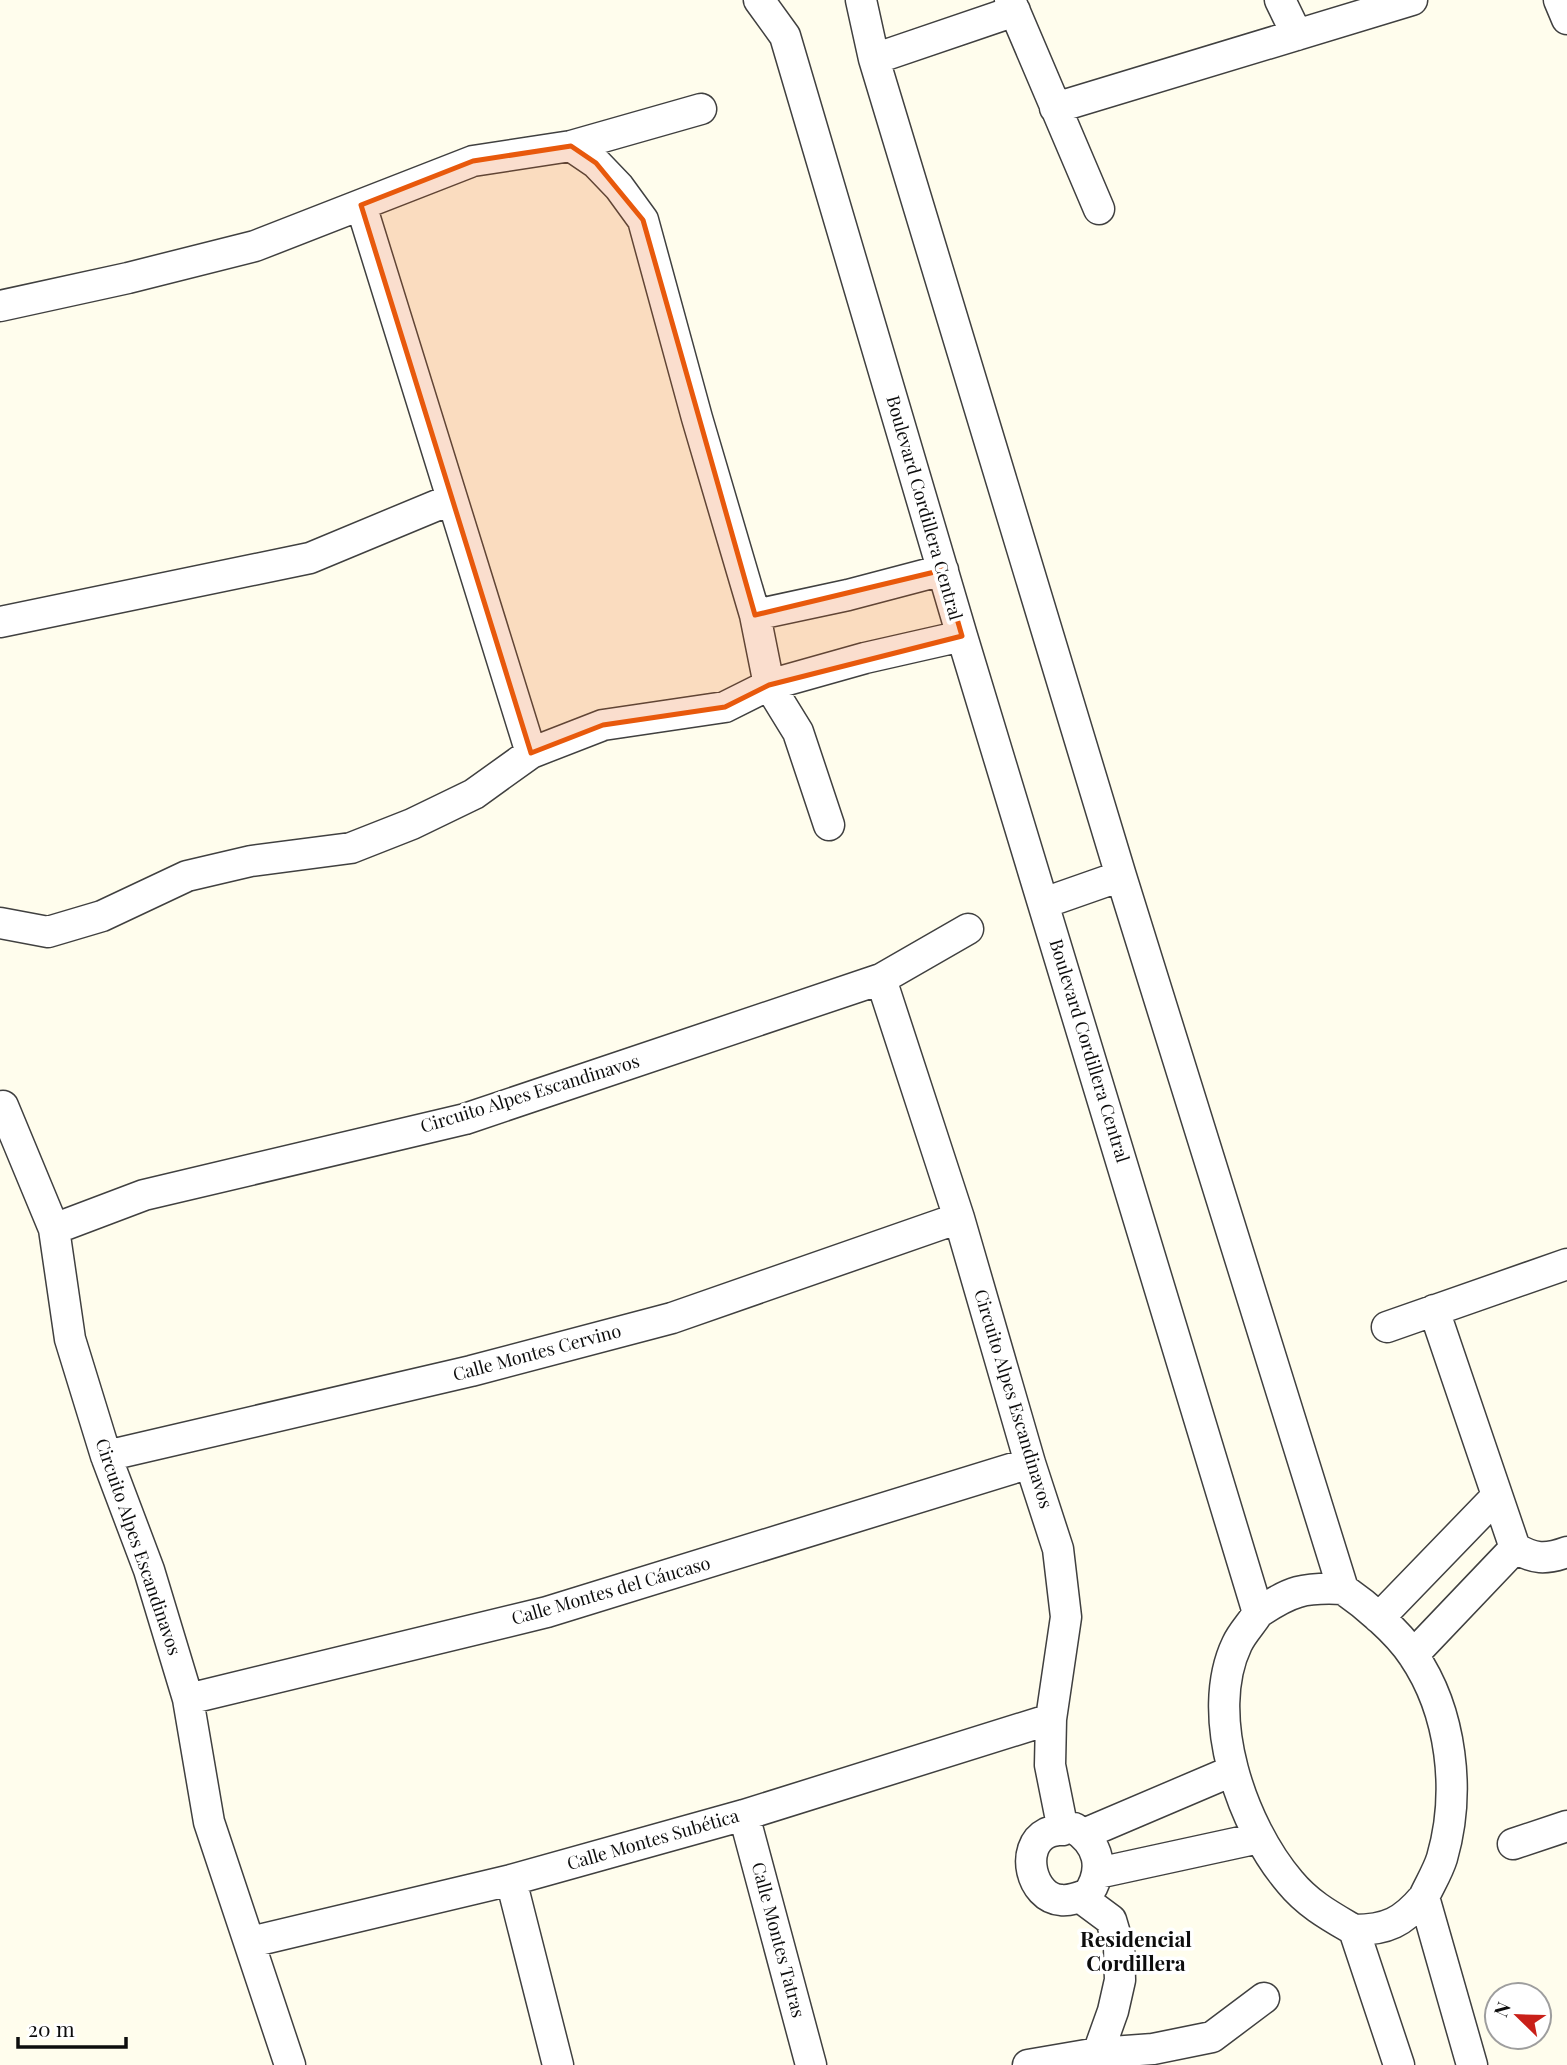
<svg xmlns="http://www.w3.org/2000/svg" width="1567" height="2065" viewBox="0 0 1567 2065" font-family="'Playfair Display',serif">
  <rect width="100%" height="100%" fill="#fffded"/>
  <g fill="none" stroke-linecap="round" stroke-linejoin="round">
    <g stroke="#404040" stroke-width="33">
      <path id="street" d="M759,0L785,36L962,636L1258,1613C1252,1623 1242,1633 1237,1644C1203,1715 1242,1826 1290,1882C1308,1904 1330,1916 1354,1930L1399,2065
        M861,0L874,59L1121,876L1343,1589C1366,1605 1397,1631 1413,1655C1452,1712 1461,1792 1442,1858C1438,1871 1430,1884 1424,1897L1472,2065
        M1010,0L1099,209
        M1280,0L1297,35
        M1559,0L1567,19
        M874,59L1015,11
        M1055,108L1412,0
        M571,146L596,163L619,187L643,220L697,418L755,615L769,685L798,732L829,825
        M361,205L531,753
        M0,306L128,278L255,246L473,161L571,146L701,109
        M755,615L848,595L943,570
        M0,622L310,558L452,499
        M1044,903L1121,876
        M0,923L48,932L102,916L187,876L251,861L351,848L412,824L474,794L531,753L603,725L725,707L769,685L865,658L962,636
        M881,979L959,1218L1030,1463L1058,1549L1066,1617L1051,1719L1050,1765L1063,1830
        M3,1106L54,1229L70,1339L106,1456L149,1570L188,1699L209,1822L290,2065
        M54,1229L144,1195L465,1119L881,979L968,929
        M1434,1310L1515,1548C1534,1559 1545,1560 1567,1552
        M1387,1327L1567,1264
        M106,1456L471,1371L672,1318L959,1218
        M1258,1613C1290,1591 1304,1587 1343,1589
        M1379,1618L1497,1496
        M1413,1655L1515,1548
        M188,1699L547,1612L1030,1463
        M744,1815L811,2065
        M1074,1828C1099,1844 1105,1869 1088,1894C1080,1897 1070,1901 1061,1900C1031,1898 1019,1847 1047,1833C1054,1830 1066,1829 1074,1828Z
        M1084,1834L1232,1771
        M1513,1844L1567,1826
        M1098,1873L1259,1838
        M511,1880L558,2065
        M1080,1897L1111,1920L1119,1947L1120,1980L1113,2011L1098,2053
        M1354,1930C1387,1930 1403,1922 1424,1897
        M251,1942L511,1880L744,1815L1051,1719
        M1028,2065L1098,2053L1153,2049L1212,2037L1264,1998"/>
    </g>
    <use href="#street" stroke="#fff" stroke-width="30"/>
  </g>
  <path fill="#e8590c" fill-opacity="0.2" stroke="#e8590c" stroke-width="5" stroke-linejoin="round" d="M571,146L596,163L643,220L755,615L943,570L962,636L769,685L725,707L603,725L531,753L361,205L473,161Z"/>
  <g text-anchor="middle" stroke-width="7" stroke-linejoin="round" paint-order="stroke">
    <g font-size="18" fill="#0d0d0d" stroke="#fff">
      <text transform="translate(924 508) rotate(74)" y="6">Boulevard Cordillera Central</text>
      <text transform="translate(1089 1051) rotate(73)" y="6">Boulevard Cordillera Central</text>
      <text transform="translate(530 1094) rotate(-17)" y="6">Circuito Alpes Escandinavos</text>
      <text transform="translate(537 1353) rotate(-15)" y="6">Calle Montes Cervino</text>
      <text transform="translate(1013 1399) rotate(73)" y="6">Circuito Alpes Escandinavos</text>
      <text transform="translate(138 1547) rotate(71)" y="6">Circuito Alpes Escandinavos</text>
      <text transform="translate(611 1591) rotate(-16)" y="6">Calle Montes del Cáucaso</text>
      <text transform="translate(653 1840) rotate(-16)" y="6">Calle Montes Subética</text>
      <text transform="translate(778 1940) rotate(75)" y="6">Calle Montes Tatras</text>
    </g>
    <g font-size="21" font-weight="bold" fill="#0d0d0d" stroke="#fff">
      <text x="1136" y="1947">Residencial<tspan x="1136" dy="24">Cordillera</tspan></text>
    </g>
  </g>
  <g transform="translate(1518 2016) rotate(293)"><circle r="33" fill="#ffffff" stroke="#9e9e9e" stroke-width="2"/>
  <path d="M0-5L12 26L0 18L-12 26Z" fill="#c92019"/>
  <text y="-10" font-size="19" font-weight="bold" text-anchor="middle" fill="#0d0d0d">N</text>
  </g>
  <path d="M18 2037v10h108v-10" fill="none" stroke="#0d0d0d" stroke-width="3.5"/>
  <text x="28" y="2037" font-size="21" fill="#0d0d0d" stroke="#ffffff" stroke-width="5" paint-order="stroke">20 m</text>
</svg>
